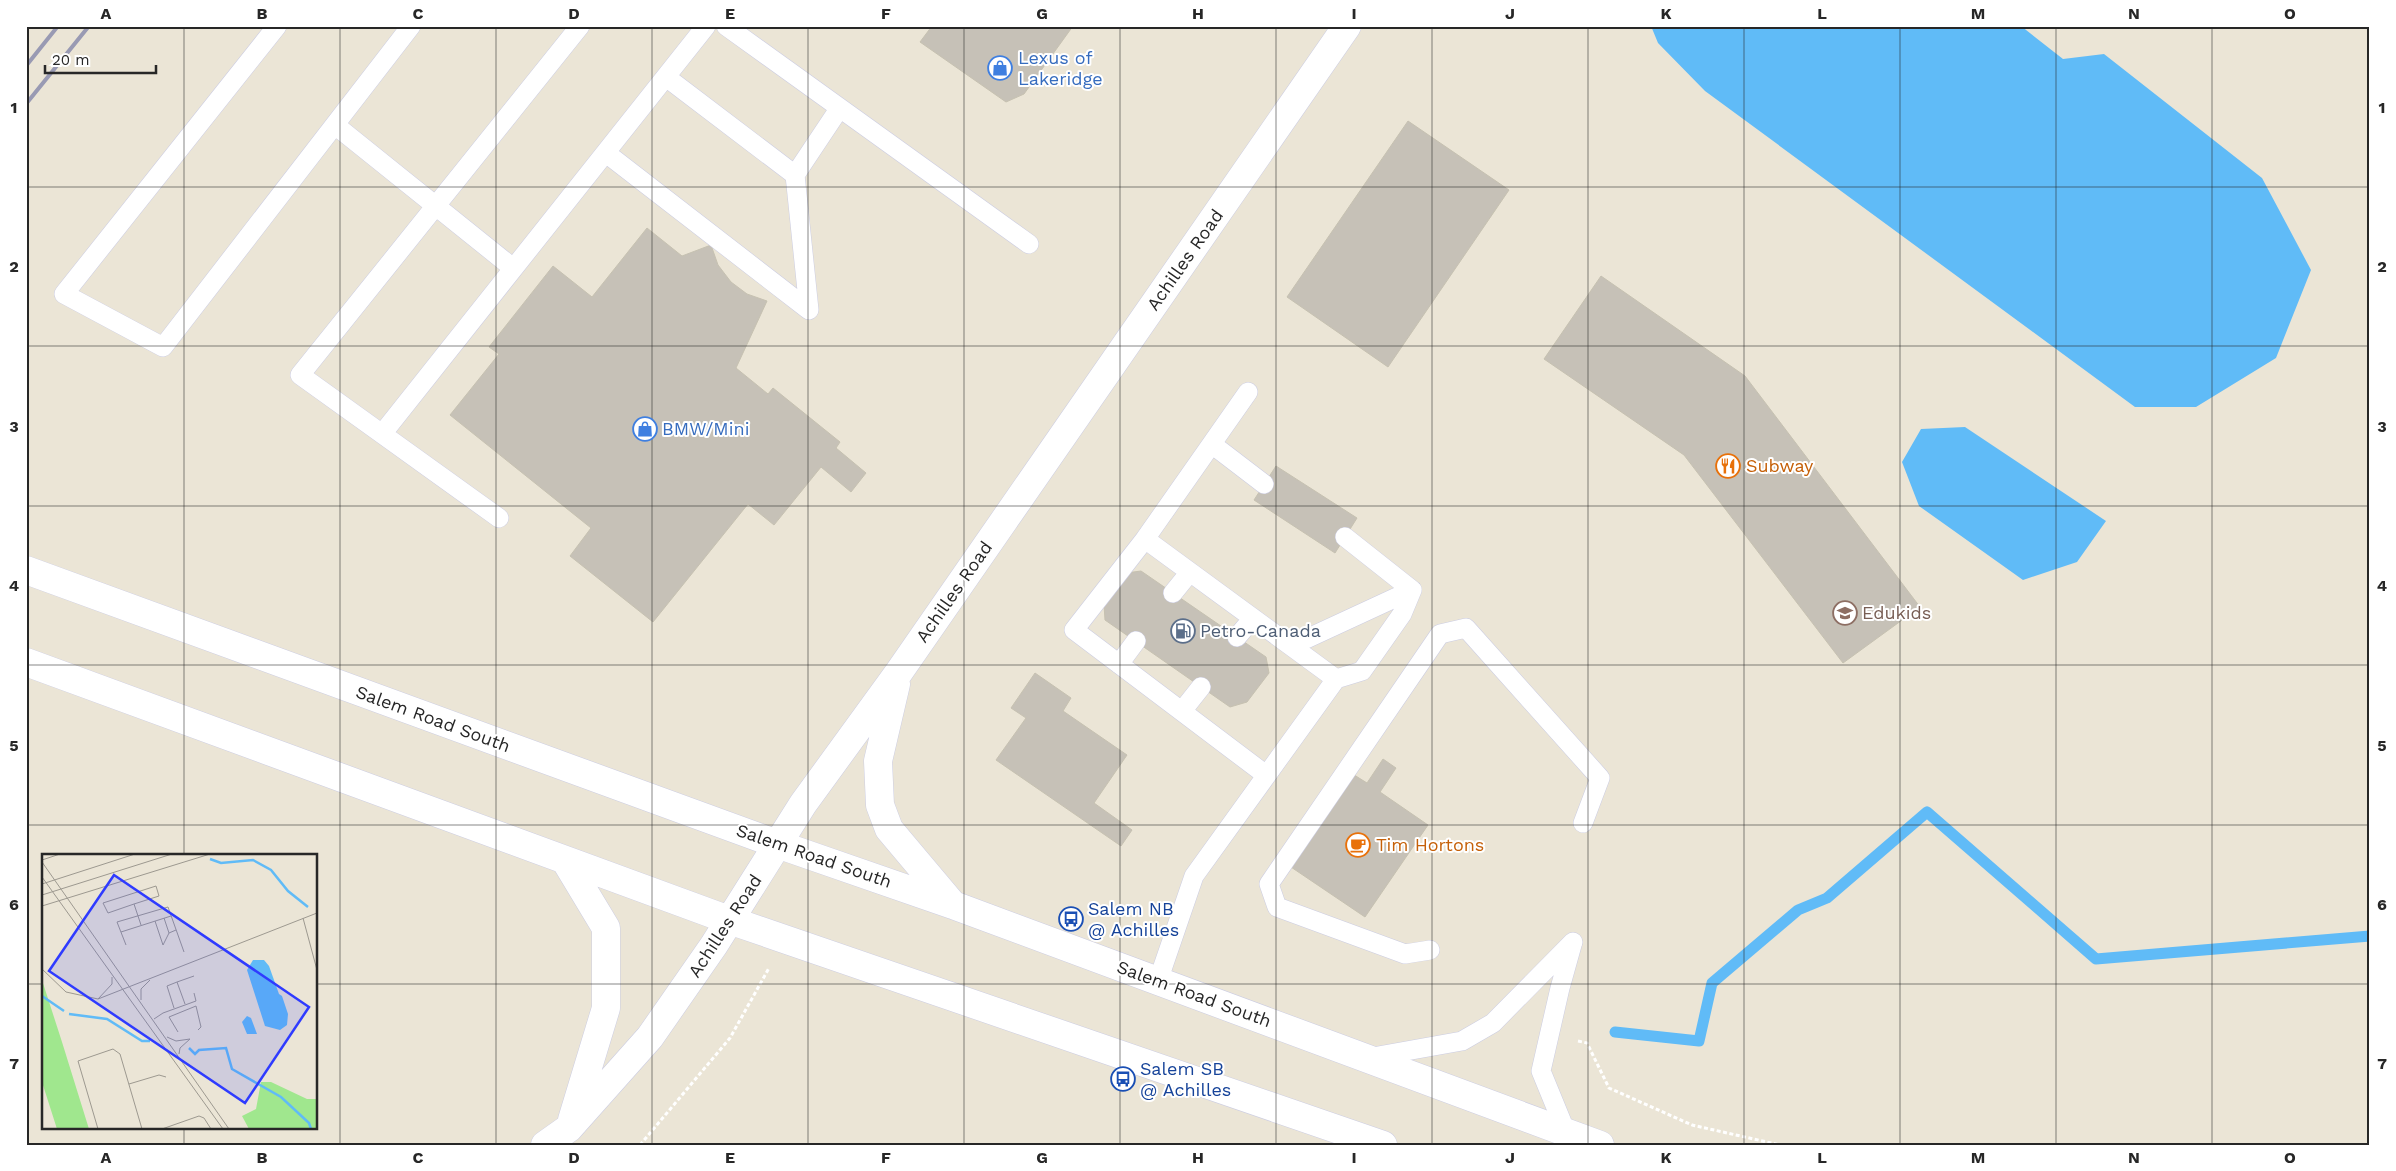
<svg xmlns="http://www.w3.org/2000/svg" width="2396" height="1171" viewBox="0 0 2396 1171" font-family="'Work Sans',sans-serif">
  <rect width="100%" height="100%" fill="#ebe5d6"/>
  <path fill="#60bbf7" d="M1651,26H2021L2063,59L2104,54L2262,178L2311,270L2276,358L2196,407H2135L1705,91L1658,43Z
    M1965,427L2106,521L2077,562L2023,580L1919,506L1902,462L1921,429Z"/>
  <g fill="none" stroke-linecap="round" stroke-linejoin="round">
    <path stroke="#60bbf7" stroke-width="11" d="M1615,1032L1699,1041L1712,983L1798,910L1827,898L1927,812L2096,959L2370,936"/>
  </g>
  <path fill="#c6c1b7" stroke="#c6c1b1" d="M932,26H1073L1024,94L1006,102L920,42Z
    M1408,121L1509,190L1388,367L1287,297Z
    M647,228L682,256L711,245L718,265L731,282L747,294L767,301L736,368L768,394L773,388L840,442L836,448L866,473L851,492L821,467L774,525L748,504L653,622L570,556L591,528L450,415L499,354L489,347L553,266L592,297Z
    M1601,276L1745,376L1920,607L1843,663L1684,455L1544,359Z
    M1276,466L1357,518L1335,553L1254,500Z
    M1141,571L1266,657L1269,673L1247,702L1230,707L1105,620L1104,605L1126,573Z
    M1035,673L1071,698L1063,711L1127,755L1094,803L1132,830L1121,846L996,760L1026,718L1011,708Z
    M1383,759L1396,768L1380,792L1428,825L1365,917L1288,865L1351,773L1367,783Z"/>
  <g fill="none" stroke-linecap="round" stroke-linejoin="round">
    <g stroke="#cccde2" stroke-width="20">
      <path id="lane" d="M277,26L64,294L163,347L411,26
        M726,26L1029,244
        M666,77L795,175
        M335,125L513,268
        M606,153L809,310L795,175L839,109
        M382,434L706,26
        M1213,445L1264,484
        M499,518L300,375L580,26
        M1145,539L1248,392
        M1173,593L1190,572
        M1237,637L1253,618
        M1291,646L1412,590
        M1119,664L1136,641
        M1182,711L1201,687
        M1266,775L1074,630L1145,539L1336,679
        M1430,950L1405,954L1277,907L1269,884L1440,634L1466,628L1600,778L1583,823
        M1158,981L1194,876L1336,679L1362,671L1402,614L1412,590L1345,537
        M1367,1058L1462,1041L1493,1023L1573,942
        M1566,1132L1541,1071L1560,988L1572,945"/>
    </g>
    <g stroke="#cccde2" stroke-width="29">
      <path id="secondary" d="M26,570L777,844L953,905L1600,1145
        M26,662L729,920L1383,1145
        M896,684L878,761L880,805L889,829L953,905
        M565,860L606,928V1008L572,1120
        M545,1145L569,1128L650,1037L714,945L803,804L899,672L1347,26"/>
    </g>
    <path stroke="#fff" stroke-width="3" stroke-dasharray="4 2.5" stroke-linecap="butt" d="M1578,1041L1587,1043L1609,1088L1692,1125L1780,1145
      M640,1145L730,1038L769,968"/>
    <use href="#lane" stroke="#fff" stroke-width="19"/>
    <use href="#secondary" stroke="#fff" stroke-width="28"/>
    <path stroke="#999ab3" stroke-width="4" d="M26,66L58,26
      M26,104L89,26"/>
  </g>
  <path fill="none" stroke="#272727" stroke-width="1" stroke-opacity="0.55" d="M184,26V855M340,26V1145M496,26V1145M652,26V1145M808,26V1145M964,26V1145M1120,26V1145M1276,26V1145M1432,26V1145M1588,26V1145M1744,26V1145M1900,26V1145M2056,26V1145M2212,26V1145M26,187H2370M26,346H2370M26,506H2370M26,665H2370M26,825H2370M26,984H44M316,984H2370M184,1127V1145"/>
  <defs>
    <g id="shop-ring" transform="scale(1.25)"><circle r="9.5" fill="#fff" stroke="#3f7fe0" stroke-width="1.5"/><path d="M-5-2.5h2.3a2.7 3.5 0 0 1 5.4 0H5L5.5 6h-11ZM-1.5-2.5h3a1.5 2.3 0 0 0-3 0Z" fill="#3f7fe0"/></g>
    <g id="restaurant-ring" transform="scale(1.25)"><circle r="9.5" fill="#fff" stroke="#e8710a" stroke-width="1.5"/><path d="M-5-6h1v4h1v-4h1v4h1v-4h1v5L-1.5 .5V6h-2V.5L-5-1ZM5-6V6H3V1.5H1.5Q1.5-4 5-6Z" fill="#e8710a"/></g>
    <g id="school-ring" transform="scale(1.25)"><circle r="9.5" fill="#fff" stroke="#8d6e63" stroke-width="1.5"/><path d="M0-5L7-2L0 1L-7-2ZM-4 1L0 2.5L4 1V4Q0 6-4 4Z" fill="#8d6e63"/></g>
    <g id="fuel-ring" transform="scale(1.25)"><circle r="9.5" fill="#fff" stroke="#5c6f8a" stroke-width="1.5"/><path d="M-5.5-6h7V0h2V4h1.3V-2.5L3-4.5l.8-.8L6-3V5H2.5V1h-1V6h-7ZM-4.2-4.7v3.2H.2V-4.7Z" fill="#5c6f8a"/></g>
    <g id="cafe-ring" transform="scale(1.25)"><circle r="9.5" fill="#fff" stroke="#e8710a" stroke-width="1.5"/><path d="M-5.5-4.5H6V0H3Q3 3.5 0 3.5H-2.5Q-5.5 3.5-5.5 0ZM3-3.2v2h1.7v-2ZM-6 4.5H4V6H-6Z" fill="#e8710a"/></g>
    <g id="bus-ring" transform="scale(1.25)"><circle r="9.5" fill="#fff" stroke="#1a4fb4" stroke-width="1.5"/><path d="M-5-6H5V4H4V6H2V4H-2V6H-4V4H-5ZM-3.5-4V0h7V-4ZM-3.5 1.2v1.5H-2V1.2ZM2 1.2v1.5H3.5V1.2Z" fill="#1a4fb4"/></g>
  </defs>
  <g fill-rule="evenodd">
    <use href="#shop-ring" x="1000" y="68"/>
    <use href="#shop-ring" x="645" y="429"/>
    <use href="#restaurant-ring" x="1728" y="466"/>
    <use href="#school-ring" x="1845" y="613"/>
    <use href="#fuel-ring" x="1183" y="631"/>
    <use href="#cafe-ring" x="1358" y="845"/>
    <use href="#bus-ring" x="1071" y="919"/>
    <use href="#bus-ring" x="1123" y="1079"/>
  </g>
  <g text-anchor="middle" stroke-width="4" stroke-linejoin="round" paint-order="stroke">
    <g font-size="18" fill="#366cbe" stroke="#fff" text-anchor="start">
      <text x="1018" y="64">Lexus of<tspan x="1018" dy="21">Lakeridge</tspan></text>
      <text x="662" y="435">BMW/Mini</text>
    </g>
    <g font-size="18" fill="#272727" stroke="#fff">
      <text transform="translate(1185 260) rotate(-55)" y="6">Achilles Road</text>
      <text transform="translate(954 592) rotate(-55)" y="6">Achilles Road</text>
      <text transform="translate(433 719) rotate(20)" y="6">Salem Road South</text>
      <text transform="translate(814 856) rotate(19)" y="6">Salem Road South</text>
      <text transform="translate(725 926) rotate(-57)" y="6">Achilles Road</text>
      <text transform="translate(1194 994) rotate(20)" y="6">Salem Road South</text>
    </g>
    <g font-size="18" fill="#c56008" stroke="#fff" text-anchor="start">
      <text x="1746" y="472">Subway</text>
      <text x="1376" y="851">Tim Hortons</text>
    </g>
    <g font-size="18" fill="#785e54" stroke="#fff" text-anchor="start">
      <text x="1862" y="619">Edukids</text>
    </g>
    <g font-size="18" fill="#4e5e75" stroke="#fff" text-anchor="start">
      <text x="1200" y="637">Petro-Canada</text>
    </g>
    <g font-size="18" fill="#164399" stroke="#fff" text-anchor="start">
      <text x="1088" y="915">Salem NB<tspan x="1088" dy="21">@ Achilles</tspan></text>
      <text x="1140" y="1075">Salem SB<tspan x="1140" dy="21">@ Achilles</tspan></text>
    </g>
  </g>
  <g transform="translate(42 854)">
    <rect width="275" height="275" fill="#ebe5d6"/>
    <path d="M0,126L20,188L47,275H15L0,228ZM219,228H229L265,245H275V275H207L200,262L214,255Z" fill="#a0e78e"/>
    <path d="M211,106H222L227,112L237,140L240,142L246,160L245,171L238,176L223,172L205,116ZM205,162L209,164L215,180H205L200,168Z" fill="#60bbf7"/>
    <path fill="none" stroke="#60bbf7" stroke-width="2.5" d="M168,5L179,9L211,6L229,16L246,37L266,53M0,142L22,157M27,160L65,165L100,187H108M147,194L153,200L157,196L184,194L190,215L239,243L267,269L269,275"/>
    <path fill="none" stroke="#9d9990" stroke-width="1" d="M0,6L18,0M0,8L187,275M0,23L181,275M0,30L93,0M0,41L130,0M92,50L66,59L61,49L114,32L117,42L92,50L99,71M0,52L168,0M122,64L127,79M261,64L275,116M113,67L121,91L127,79L134,76M79,78L129,62M84,91L75,68L126,53L142,98M0,115L24,138L56,145L275,59M135,128L152,122M56,145L70,130V123M99,146V135L108,126M132,154L125,132L135,128L143,150M112,165L121,159L154,147L152,139M136,178L127,163L154,152L159,173L156,176M125,183L134,187L148,185M137,200L138,194L148,185M87,230L117,221L124,223M56,275L36,207L71,195L78,200L100,275M120,275L157,262L162,264L169,275"/>
    <path fill="#2f3bff" fill-opacity="0.15" stroke="#2f3bff" stroke-width="2.5" d="M72,21L267,153L203,249L7,117Z"/>
    <rect width="275" height="275" fill="none" stroke="#272727" stroke-width="2.5"/>
  </g>
  <rect width="2396" height="1171" fill="none" stroke="#ffffff" stroke-width="55"/>
  <path d="M45 65v8h111v-8" fill="none" stroke="#272727" stroke-width="2.5"/>
  <text x="52" y="65" font-size="15" fill="#272727" stroke="#ffffff" stroke-width="4" paint-order="stroke">20 m</text>
  <rect x="28" y="28" width="2340" height="1116" fill="none" stroke="#272727" stroke-width="2"/>
  <g font-size="16" text-anchor="middle" font-weight="bold" fill="#272727">
    <text x="106" y="19">A</text>
    <text x="262" y="19">B</text>
    <text x="418" y="19">C</text>
    <text x="574" y="19">D</text>
    <text x="730" y="19">E</text>
    <text x="886" y="19">F</text>
    <text x="1042" y="19">G</text>
    <text x="1198" y="19">H</text>
    <text x="1354" y="19">I</text>
    <text x="1510" y="19">J</text>
    <text x="1666" y="19">K</text>
    <text x="1822" y="19">L</text>
    <text x="1978" y="19">M</text>
    <text x="2134" y="19">N</text>
    <text x="2290" y="19">O</text>
    <text x="14" y="113">1</text>
    <text x="2382" y="113">1</text>
    <text x="14" y="272">2</text>
    <text x="2382" y="272">2</text>
    <text x="14" y="432">3</text>
    <text x="2382" y="432">3</text>
    <text x="14" y="591">4</text>
    <text x="2382" y="591">4</text>
    <text x="14" y="751">5</text>
    <text x="2382" y="751">5</text>
    <text x="14" y="910">6</text>
    <text x="2382" y="910">6</text>
    <text x="14" y="1069">7</text>
    <text x="2382" y="1069">7</text>
    <text x="106" y="1163">A</text>
    <text x="262" y="1163">B</text>
    <text x="418" y="1163">C</text>
    <text x="574" y="1163">D</text>
    <text x="730" y="1163">E</text>
    <text x="886" y="1163">F</text>
    <text x="1042" y="1163">G</text>
    <text x="1198" y="1163">H</text>
    <text x="1354" y="1163">I</text>
    <text x="1510" y="1163">J</text>
    <text x="1666" y="1163">K</text>
    <text x="1822" y="1163">L</text>
    <text x="1978" y="1163">M</text>
    <text x="2134" y="1163">N</text>
    <text x="2290" y="1163">O</text>
  </g>
</svg>
